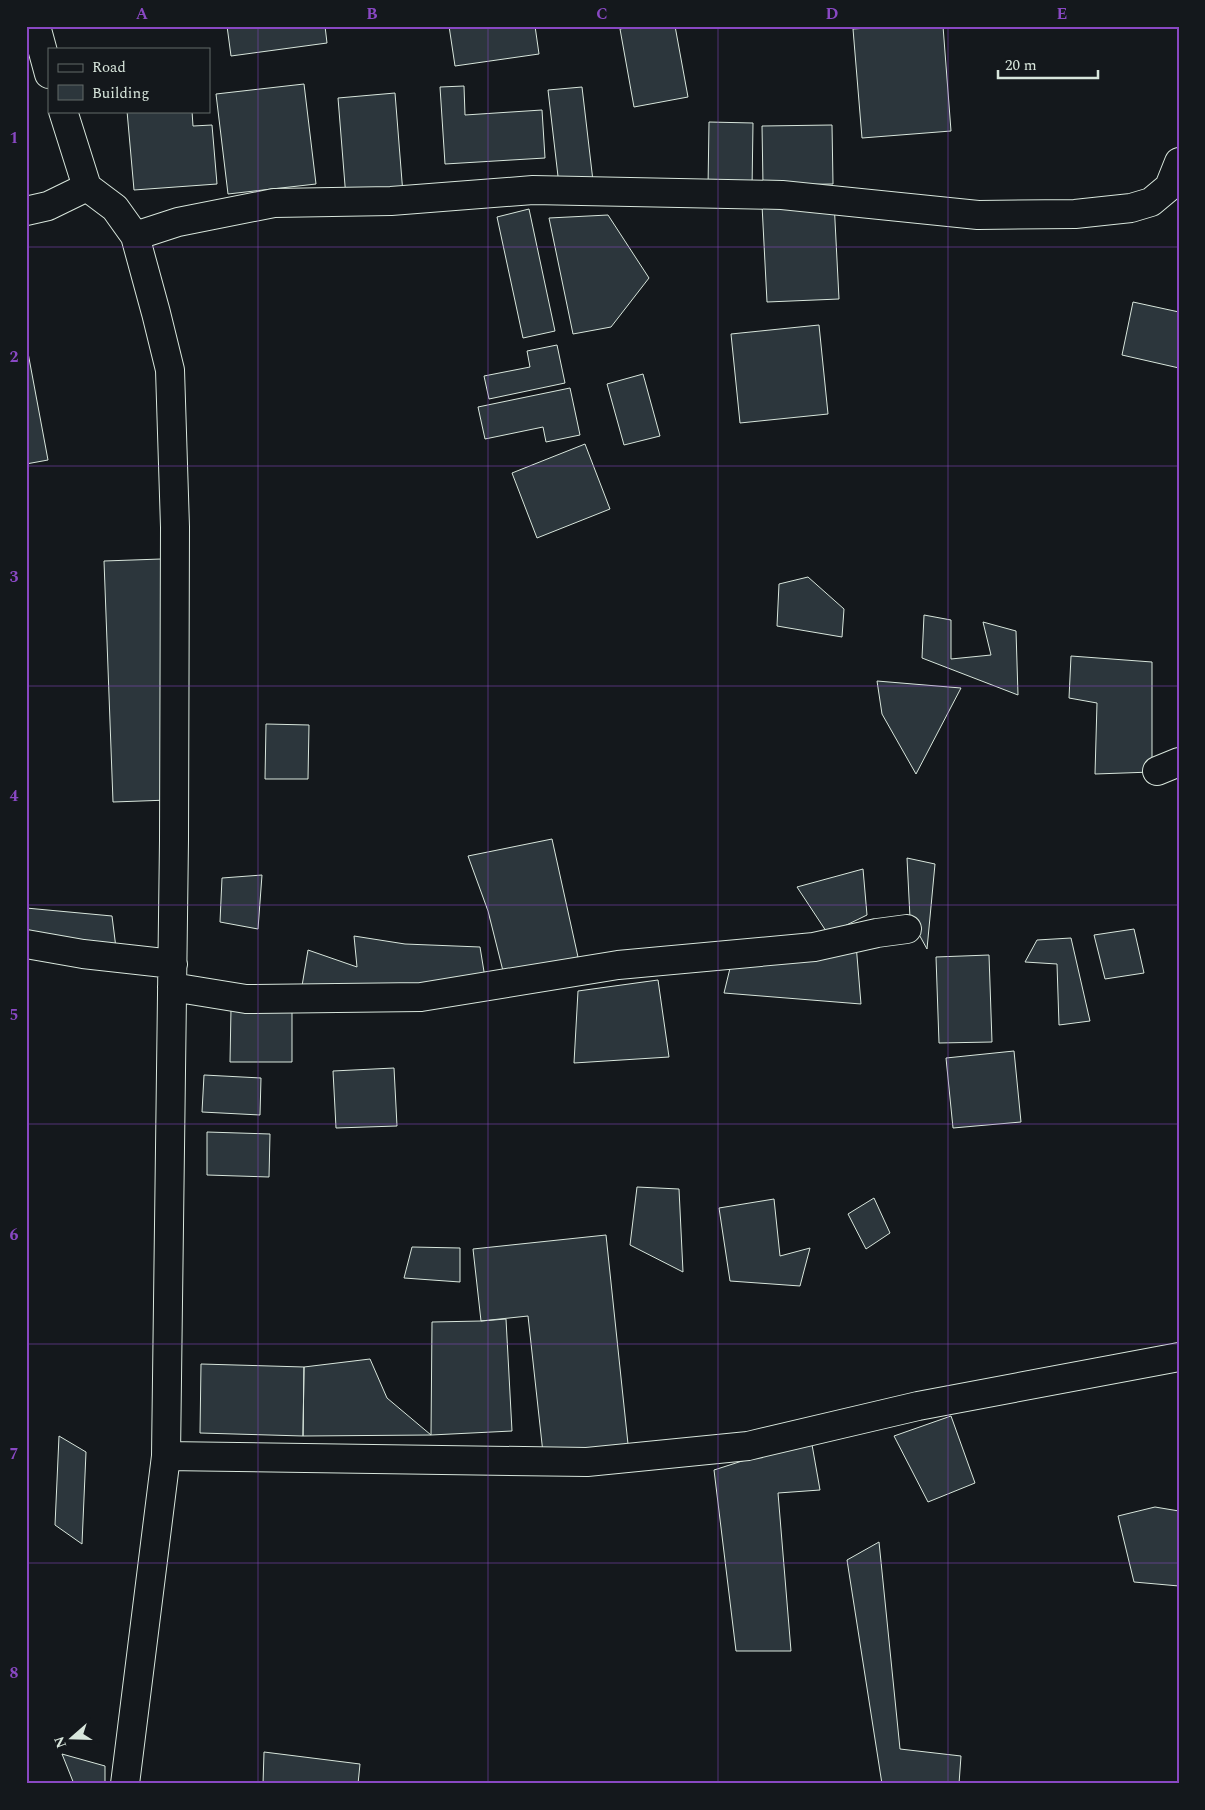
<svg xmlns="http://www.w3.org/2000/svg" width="1205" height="1810" viewBox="0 0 1205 1810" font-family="Spectral,serif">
  <rect width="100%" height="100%" fill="#14181c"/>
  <path fill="#2c363c" stroke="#d8e6dc" d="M227,26H325L327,43L231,56Z
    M449,26H535L539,54L455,66Z
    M636,26H675L688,97L634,107L620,29Z
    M896,26H943L951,131L862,138L853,29Z
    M304,84L316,184L228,194L216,94Z
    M464,86L465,115L542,110L545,158L445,164L440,87Z
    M582,87L593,181L559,185L548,90Z
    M395,93L403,194L346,198L338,98Z
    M127,111H192L193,126L212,125L217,184L134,190Z
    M709,122L753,123L752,189L708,188Z
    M832,125L833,184L763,185L762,126Z
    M834,201L839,299L767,302L762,205Z
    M529,209L555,331L523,338L497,217Z
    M608,215L649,278L611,327L573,334L549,218Z
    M1133,302L1179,312V368L1122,355Z
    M819,325L828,414L740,423L731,334Z
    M26,342L48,460L26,464Z
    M557,345L565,383L489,399L484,376L530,367L527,351Z
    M643,374L660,436L624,445L607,384Z
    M570,388L580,435L546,442L543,427L485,439L478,407Z
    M585,444L610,509L537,538L512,473Z
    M161,559L169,800L113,802L104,561Z
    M808,577L844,609L842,637L777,626L779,584Z
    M924,615L951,620V659L991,655L983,622L1016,631L1018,695L922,658Z
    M1071,656L1152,662V772L1095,774L1097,703L1069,698Z
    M877,681L961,688L916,774L882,714Z
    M266,724L309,725L308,779H265Z
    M552,839L578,957L504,975L488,911L468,856Z
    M907,858L935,864L927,949L910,918Z
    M863,869L867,915L828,934L797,887Z
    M262,875L258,929L220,922L222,878Z
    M26,908L112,916L116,948L26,937Z
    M1134,929L1144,973L1105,979L1094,935Z
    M354,936L405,944L480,947L486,984L301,992L308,950L357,967Z
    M1071,938L1090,1021L1059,1025L1057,964L1025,962L1037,940Z
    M856,944L861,1004L724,993L732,960Z
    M989,955L992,1042L939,1043L936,957Z
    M658,980L669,1057L574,1063L578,991Z
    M231,1009H292V1062H230Z
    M1014,1051L1021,1122L953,1128L946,1058Z
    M394,1068L397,1126L336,1128L333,1071Z
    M204,1075L261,1078L260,1115L202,1112Z
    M207,1132L270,1134L269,1177L207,1175Z
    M637,1187L679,1189L683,1272L630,1245Z
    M874,1198L890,1233L866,1249L848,1214Z
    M774,1199L780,1256L810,1248L800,1286L730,1281L719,1208Z
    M606,1235L628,1444L543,1453L528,1316L481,1321L473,1249Z
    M412,1247L460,1248V1282L404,1278Z
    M506,1319L512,1431L431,1435L432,1322L481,1321Z
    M370,1359L387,1398L431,1435L303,1436L304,1367Z
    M201,1364L304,1367L303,1436L200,1433Z
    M951,1416L975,1483L928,1502L894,1436Z
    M59,1436L86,1452L82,1544L55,1525Z
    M811,1439L820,1490L778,1493L791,1651H736L714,1470Z
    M1155,1507L1179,1511V1586L1134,1582L1118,1516Z
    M879,1542L900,1749L961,1756L959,1784H882L847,1560Z
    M264,1752L360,1764L358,1784H263Z
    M62,1754L105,1766V1784H74Z"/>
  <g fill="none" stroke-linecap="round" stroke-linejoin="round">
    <g stroke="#d8e6dc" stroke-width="30">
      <path id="minor" d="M36,26L49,74
        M87,187L115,208L135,236L156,313L170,370L175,527L174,840L166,1456L125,1784
        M26,211L48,206L87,187L63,111
        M135,236L178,222L274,203L391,201L533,190L782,195L978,215L1075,214L1131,208L1151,202L1169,187L1179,162
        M1157,771L1179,762
        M26,944L83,954L173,964
        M172,987L246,999L421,997L618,965L814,947L877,933L907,929
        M166,1456L587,1462L748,1446L918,1406L1179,1357"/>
    </g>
    <use href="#minor" stroke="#14181c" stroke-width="28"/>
  </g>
  <path fill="none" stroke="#8948c3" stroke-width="1" stroke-opacity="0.55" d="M258,26V1784M488,26V1784M718,26V1784M948,26V1784M26,247H1179M26,466H1179M26,686H1179M26,905H1179M26,1124H1179M26,1344H1179M26,1563H1179"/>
  <rect width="1205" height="1810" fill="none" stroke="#14181c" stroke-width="55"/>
  <rect x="48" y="48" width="162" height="65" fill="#14181c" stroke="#626a69"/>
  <rect x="58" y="64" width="25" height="8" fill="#14181c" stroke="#626a69"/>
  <text x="92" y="72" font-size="15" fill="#d8e6dc">Road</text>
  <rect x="58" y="85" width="25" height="15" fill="#2c363c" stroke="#626a69"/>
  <text x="92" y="98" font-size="15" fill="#d8e6dc">Building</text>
  <g transform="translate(72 1738) rotate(250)" stroke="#14181c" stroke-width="4" paint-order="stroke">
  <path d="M0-4L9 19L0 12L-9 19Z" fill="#d8e6dc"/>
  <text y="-8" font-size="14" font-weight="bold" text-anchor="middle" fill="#d8e6dc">N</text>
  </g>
  <path d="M998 70v8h100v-8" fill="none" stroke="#d8e6dc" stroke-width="2.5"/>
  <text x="1005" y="70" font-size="15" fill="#d8e6dc" stroke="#14181c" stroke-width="4" paint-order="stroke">20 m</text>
  <rect x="28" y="28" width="1150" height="1754" fill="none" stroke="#8948c3" stroke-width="2"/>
  <g font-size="16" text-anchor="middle" font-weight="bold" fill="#8948c3">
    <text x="142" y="19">A</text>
    <text x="372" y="19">B</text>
    <text x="602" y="19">C</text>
    <text x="832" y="19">D</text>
    <text x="1062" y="19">E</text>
    <text x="14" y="143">1</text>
    <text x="14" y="362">2</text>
    <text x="14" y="582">3</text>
    <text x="14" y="801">4</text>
    <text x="14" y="1020">5</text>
    <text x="14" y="1240">6</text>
    <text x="14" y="1459">7</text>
    <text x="14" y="1678">8</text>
  </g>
</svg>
